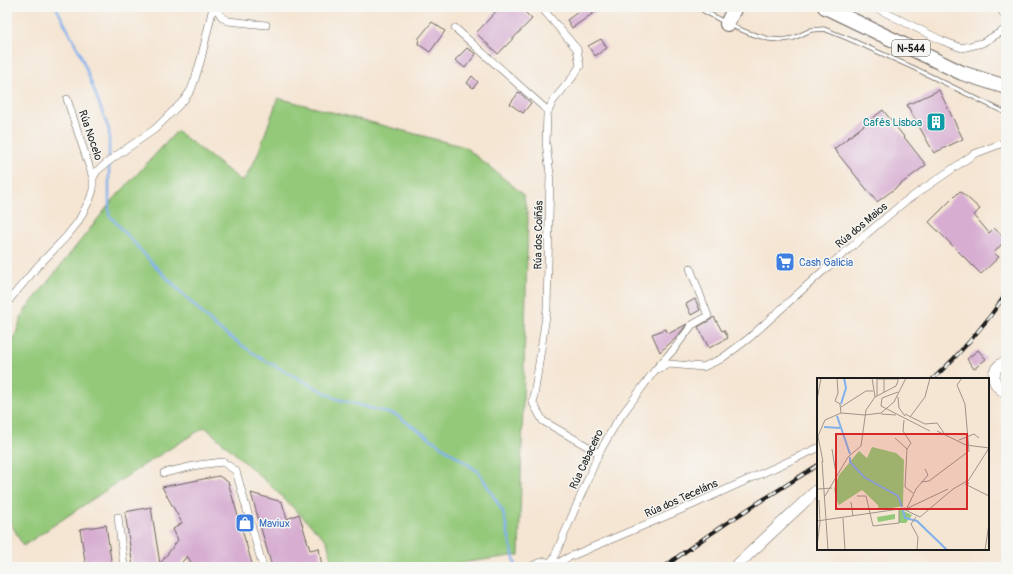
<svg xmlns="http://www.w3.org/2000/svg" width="1013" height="574" viewBox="0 0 1013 574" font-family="Pangolin,sans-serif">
  <rect width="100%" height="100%" fill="#f6f6f2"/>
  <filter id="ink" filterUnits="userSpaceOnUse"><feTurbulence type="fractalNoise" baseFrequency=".025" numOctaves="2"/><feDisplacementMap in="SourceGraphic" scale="8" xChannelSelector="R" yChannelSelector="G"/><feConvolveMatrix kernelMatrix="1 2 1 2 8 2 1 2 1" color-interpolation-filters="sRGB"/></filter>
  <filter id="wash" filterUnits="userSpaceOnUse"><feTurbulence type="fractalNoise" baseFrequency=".012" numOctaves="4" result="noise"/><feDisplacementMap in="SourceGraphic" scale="16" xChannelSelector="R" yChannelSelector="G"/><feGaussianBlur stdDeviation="0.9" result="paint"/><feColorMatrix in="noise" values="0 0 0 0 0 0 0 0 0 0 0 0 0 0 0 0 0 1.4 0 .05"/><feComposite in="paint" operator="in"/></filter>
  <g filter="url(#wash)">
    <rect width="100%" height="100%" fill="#f5e5d3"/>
    <path fill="#94c97a" stroke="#58724b" d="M278,98L465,147L523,194L528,217L519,555L431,567H333L327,541L268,483L205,427L142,466L23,546L7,516V360L23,313L112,201L177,131L243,182L257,156Z"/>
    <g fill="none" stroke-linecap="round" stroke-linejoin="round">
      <path stroke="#81b1ec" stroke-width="2.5" d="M56,7L80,53L109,130V215L154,265L217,328L262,359L337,399L396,415L479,472L503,512L516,567"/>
    </g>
    <g id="blocks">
      <path fill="#d7aed2" d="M500,7H520L532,19L498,54L476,33Z
        M585,7H602L572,28L567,20Z
        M432,22L445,31L430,52L418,44L419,38Z
        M601,39L607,48L595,56L588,46Z
        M467,48L476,54L465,68L455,60Z
        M472,76L478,82L473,88L467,83Z
        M939,90L963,139L934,153L907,105Z
        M519,92L531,103L523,113L510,104Z
        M883,110L926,165L877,202L834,149Z
        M960,191L980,209L974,215L989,233L994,228L1006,239L994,253L999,257L981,274L929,222Z
        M695,299L700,310L691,315L686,304Z
        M714,317L722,331L724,330L728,338L709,348L698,327L710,320Z
        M687,324L677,337L660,352L652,334L666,329L668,334Z
        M978,350L986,359L974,369L967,359Z
        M219,476L228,482L253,567H194L187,556L178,567H133L125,512L151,507L160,564L178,540L173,529L182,523L162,487Z
        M251,493L282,502L287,519L299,514L310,550L319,548L322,567H272Z
        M106,525L112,567H86L80,529Z"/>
    </g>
  </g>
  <g filter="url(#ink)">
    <use href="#blocks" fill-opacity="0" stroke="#68625c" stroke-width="1"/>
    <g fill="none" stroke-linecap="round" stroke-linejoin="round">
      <g stroke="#68625c" stroke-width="5">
        <path id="lane" d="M699,7L704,11L724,22
          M729,25L749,33L769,39L782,40L794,38L811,30L824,29L849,39L914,68L1006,113"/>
      </g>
      <g stroke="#68625c" stroke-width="8">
        <path id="street" d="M215,7L222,17L228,21L266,25
          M541,7L577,49L580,66L572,78L553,101L547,114L546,143L550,174L547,309L533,403L543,421L599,453
          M874,7L943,41L962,48L982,43L1006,29
          M1000,7L1006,18
          M455,28L548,111
          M67,99L93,178
          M7,304L10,299L37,267L66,237L78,222L90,199L93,190V178L97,171L113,158L155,129L184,100L191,90L195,79L201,59L213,7
          M655,370L669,364L703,367L721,359L748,339L823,271L903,203L974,154L1006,142
          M164,473L198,465L223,462L236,471L263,567
          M118,517L124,567
          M549,564L554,558L599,453L616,423L655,370L674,349L692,325L708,316L690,268
          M552,566L567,558L692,505L818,448"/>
      </g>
      <g stroke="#68625c" stroke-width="12">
        <path id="secondary" d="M1006,362C990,367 990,386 1006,392
          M534,567C542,565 544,560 552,567
          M735,567L818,489"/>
      </g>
      <g stroke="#68625c" stroke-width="16">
        <path id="highway" d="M825,7L962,73L1006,87
          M727,24L735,7"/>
      </g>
      <use href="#lane" stroke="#fff" stroke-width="3.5"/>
      <use href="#street" stroke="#fff" stroke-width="7"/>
      <use href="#secondary" stroke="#fff" stroke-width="11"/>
      <use href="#highway" stroke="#fff" stroke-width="14"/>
      <g stroke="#1c1c1c" stroke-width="4">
        <path id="rail" d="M933,379C960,354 985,325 1006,294
          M664,567C713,530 766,498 818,465"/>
      </g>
      <use href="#rail" stroke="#f6f6f2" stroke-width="2.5" stroke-dasharray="8" stroke-linecap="butt"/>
    </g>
  </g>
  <defs>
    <g id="building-square" transform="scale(1)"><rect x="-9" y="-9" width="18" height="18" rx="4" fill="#0f9aa8" stroke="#f6f6f2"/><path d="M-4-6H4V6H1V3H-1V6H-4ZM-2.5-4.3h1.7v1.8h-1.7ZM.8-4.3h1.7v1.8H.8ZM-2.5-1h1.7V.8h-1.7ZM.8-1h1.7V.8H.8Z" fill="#fff"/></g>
    <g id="supermarket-square" transform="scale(1)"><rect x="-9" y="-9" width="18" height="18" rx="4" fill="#3f7fe0" stroke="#f6f6f2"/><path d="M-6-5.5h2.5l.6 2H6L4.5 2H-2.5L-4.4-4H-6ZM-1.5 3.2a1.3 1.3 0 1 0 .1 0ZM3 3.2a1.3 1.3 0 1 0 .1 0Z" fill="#fff"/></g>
    <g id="shop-square" transform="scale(1)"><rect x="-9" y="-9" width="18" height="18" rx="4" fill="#3f7fe0" stroke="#f6f6f2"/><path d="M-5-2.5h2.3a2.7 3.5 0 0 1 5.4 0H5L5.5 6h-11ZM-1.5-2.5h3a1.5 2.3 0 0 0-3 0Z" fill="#fff"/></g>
  </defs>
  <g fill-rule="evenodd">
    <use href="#building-square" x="936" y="122"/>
    <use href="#supermarket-square" x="785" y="262"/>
    <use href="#shop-square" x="245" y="523"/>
  </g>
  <g text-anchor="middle" stroke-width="3" stroke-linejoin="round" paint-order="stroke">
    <rect fill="#f6f6f2" stroke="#5d5d5c" stroke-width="1" x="892" y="40" width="38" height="16" rx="3"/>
    <g font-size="10" font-weight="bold" fill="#1c1c1c">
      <text x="911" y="52">N-544</text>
    </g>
    <g font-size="11" fill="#0d838f" stroke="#f6f6f2" text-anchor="end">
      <text x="922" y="126">Cafés Lisboa</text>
    </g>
    <g font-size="11" fill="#1c1c1c" stroke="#f6f6f2">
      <text transform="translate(91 135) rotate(71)" y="4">Rúa Nocelo</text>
      <text transform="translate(861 225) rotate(-40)" y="4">Rúa dos Maios</text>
      <text transform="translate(538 235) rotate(-89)" y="4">Rúa dos Coiñás</text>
      <text transform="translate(586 459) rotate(-65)" y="4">Rúa Cabaceiro</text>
      <text transform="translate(681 498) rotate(-24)" y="4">Rúa dos Teceláns</text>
    </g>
    <g font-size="11" fill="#366cbe" stroke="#f6f6f2" text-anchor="start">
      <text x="799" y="266">Cash Galicia</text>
      <text x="259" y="527">Maviux</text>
    </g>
  </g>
  <g transform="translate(817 378)">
    <rect width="172" height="172" fill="#f5e5d3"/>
    <path d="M55,69L79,75L87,82L86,128L62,132L61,127L45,112L22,127L20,123L17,111L22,97L42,73L50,80ZM82,131L95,137L89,145H82ZM78,136V141L61,144L60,139Z" fill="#94c97a"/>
    <path fill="none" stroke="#81b1ec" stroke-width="2" d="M24,26L29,10L27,0M20,38L33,76M7,49L23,50M33,79V84L47,99L81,118L85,129M86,132L88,140L100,143L130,172"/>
    <path fill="none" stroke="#9e958a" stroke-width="1" d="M20,0L21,15L18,23L23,26L24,35M60,1V18M67,1V14M81,14L65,20L64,28L113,53M58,19L79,8L81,3V1H60M81,19L82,30L88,38M0,22L4,0M24,29L49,13H56M64,36L79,37M88,36L108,46L120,45L127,55M93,39L108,19L113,0M87,42L86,53L94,65L90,71L88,109L96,115M120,53L149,67L172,70M78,60L90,71M142,62L157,56L162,60M15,71L19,96M5,83L11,172M6,84L1,58L8,42L24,35L48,37L64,35L77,24L89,0M151,103L172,70M104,104L112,103L152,73L148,26L140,7L145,0M148,106L172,118M1,111L15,110M8,118L31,79L44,68L49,32L58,19L55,0M40,118H49L56,148L82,145V131M34,124L36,138M90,130L99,111L111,97L108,91M91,130L131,111M86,131L103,139L136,111L150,103L152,106M99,139L94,146L101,159L100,172M26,140L28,172M0,143L89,130L92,134M0,168L3,144L2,122M168,172L172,146"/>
    <path fill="#d62828" fill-opacity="0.15" stroke="#d62828" stroke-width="2" d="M19,56H150V131H19Z"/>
    <rect width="172" height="172" fill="none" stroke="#1c1c1c" stroke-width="2"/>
  </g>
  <rect width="1013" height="574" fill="none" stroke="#f6f6f2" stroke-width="24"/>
</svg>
